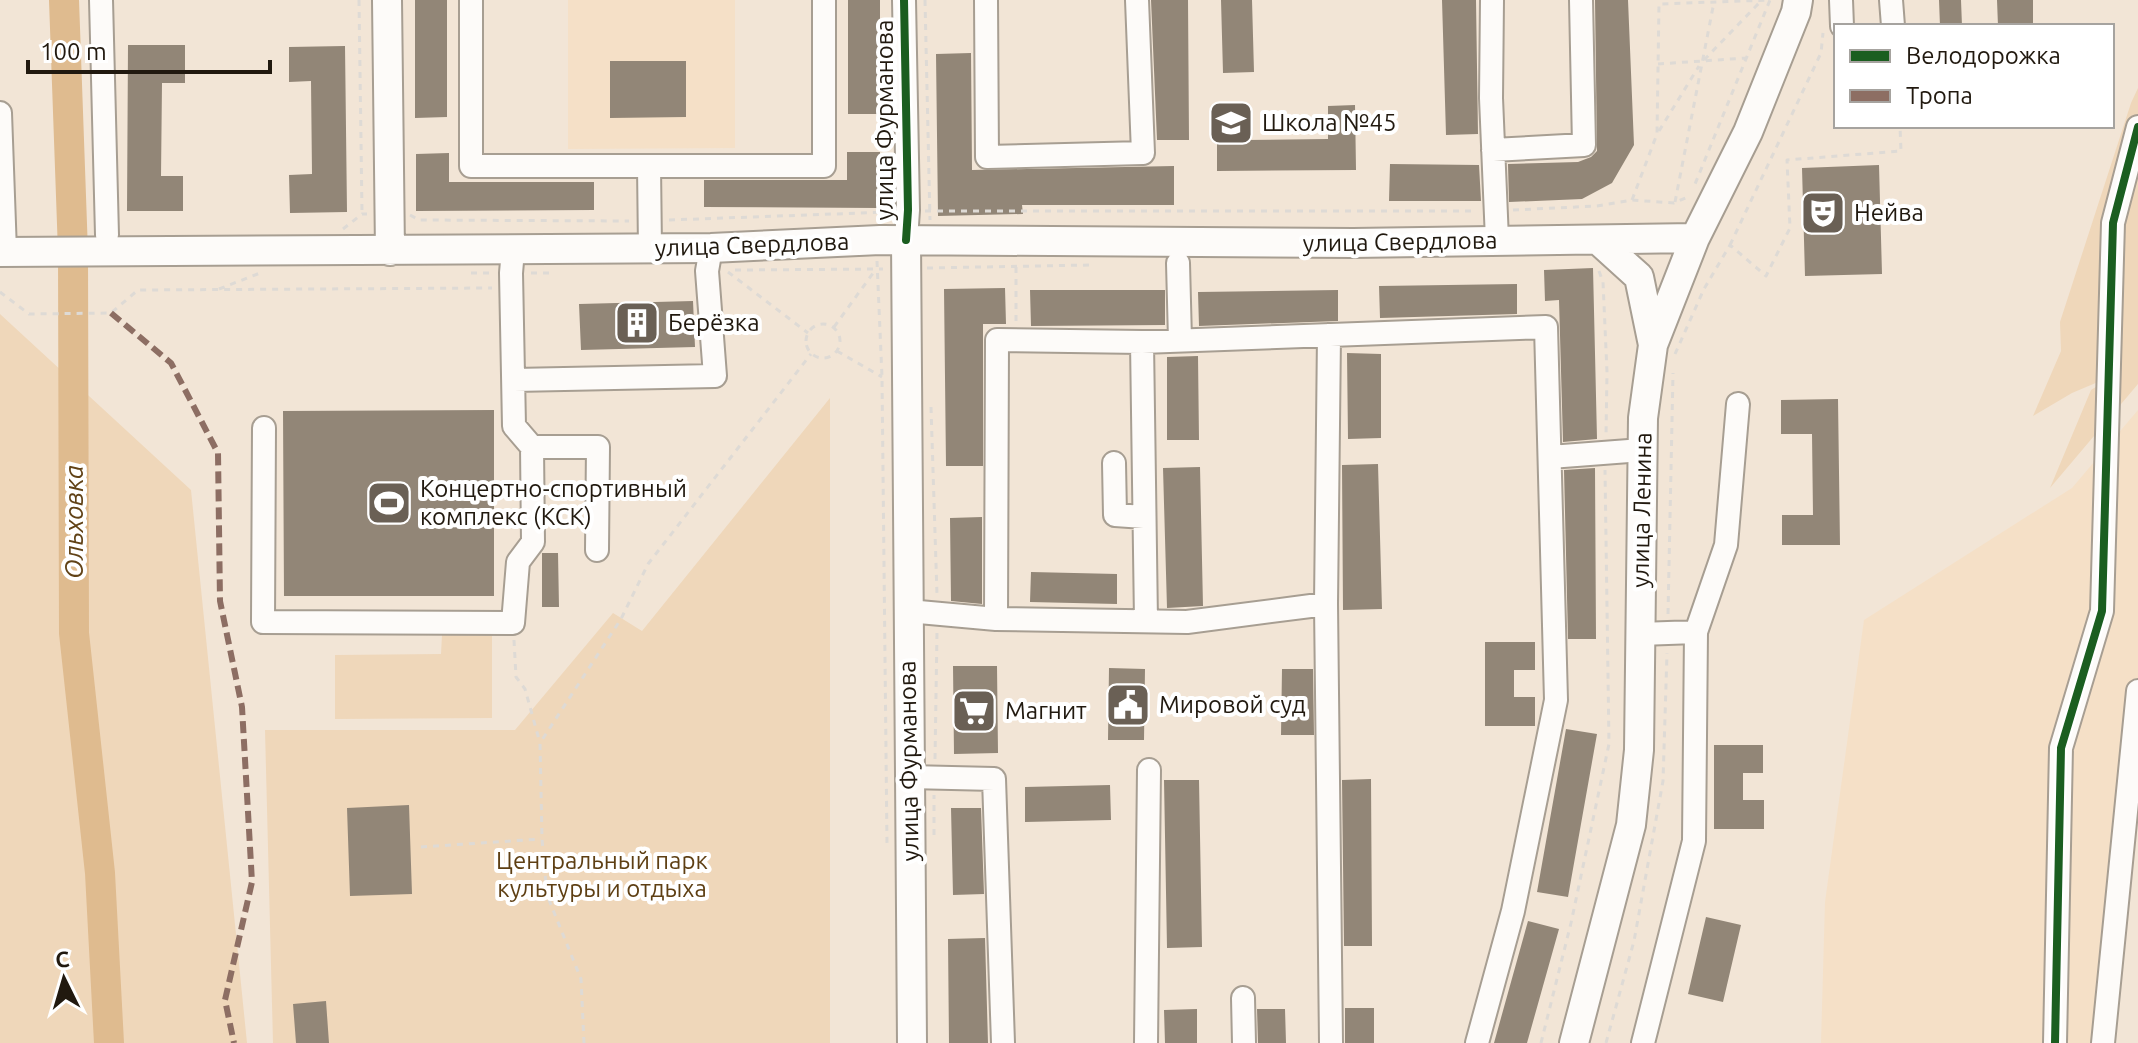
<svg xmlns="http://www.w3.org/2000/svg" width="2138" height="1043" viewBox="0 0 2138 1043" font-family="Ubuntu,sans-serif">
  <rect width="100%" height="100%" fill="#f2e5d6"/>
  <path fill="#f5e0c7" d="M568,0H735V148L568,149Z
    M2138,410V708L2109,1043H1821L1825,902L1864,620L2072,488Z"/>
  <path fill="#efd7ba" d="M2138,88V384L2050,488L2091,390L2117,374L2072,393L2033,416L2061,351L2060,322L2131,103Z
    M0,314L191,490L247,1043H0Z
    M830,398V1043H273L265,730H515L613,613L642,631Z
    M442,635H492V718L335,719V655L441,654Z"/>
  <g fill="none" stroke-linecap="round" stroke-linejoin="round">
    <path stroke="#dfbb8f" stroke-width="30" d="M64,0L73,252L74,633L100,873L109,1043"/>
  </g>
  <path fill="#928677" d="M415,0H447V117L415,118Z
    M848,0H880V114H848Z
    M1151,0H1188L1189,140H1157Z
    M1221,0H1252L1254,72L1223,73Z
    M1442,0H1476L1478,134L1446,135Z
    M1595,0H1628L1634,145L1612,183L1582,199L1509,202L1508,164L1578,162L1591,157L1597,151Z
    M1939,0H1961L1962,26H1940Z
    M1997,0H2033V26H1998Z
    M128,45H185V83H162L161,176H183V211H127Z
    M345,46L347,212L290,213L289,175L312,174L311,81L289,82V47Z
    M971,53L972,170L1174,166V205H1022L1023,214L938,216L936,54Z
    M610,61H686V117L610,118Z
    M1355,105L1356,170L1217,171V106H1245V140L1328,139V106Z
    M847,152H880L879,208L704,207V180H847Z
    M449,153V182H594V210L416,211V154Z
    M1390,164L1479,165L1481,201H1389Z
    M1879,165L1882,274L1805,276L1802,168Z
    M1593,268L1597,439L1563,442L1559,300L1545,301L1544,270Z
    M1517,284V314L1380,318L1379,286Z
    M1005,288L1006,324H983V466H946L944,289Z
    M1030,290H1165V325L1031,326Z
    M1338,290V321L1199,326L1198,292Z
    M693,301L695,347L581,350L579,304Z
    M1347,353L1381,354V438L1348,439Z
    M1198,356L1199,440H1167V357Z
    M1838,399L1840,545H1782V515H1813L1812,434H1781V400Z
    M494,410V596H284L283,411Z
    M1378,464L1382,609L1343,610L1342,465Z
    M1200,467L1203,606L1167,608L1163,468Z
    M1595,468L1596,639H1568L1564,470Z
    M982,517V604L951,601L950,518Z
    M542,553H558L559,607H542Z
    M1031,572L1117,574V604L1030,602Z
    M1485,642H1535V670H1514V697H1535V726H1485Z
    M953,666H997L998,753L954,754Z
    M1109,668L1145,669L1144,740H1108Z
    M1282,669H1313L1314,735H1281Z
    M1566,729L1597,734L1568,897L1537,892Z
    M1714,745H1763V773H1743V800H1764V829H1714Z
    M1371,779L1372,946H1344L1342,780Z
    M1164,780H1199L1202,947L1167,948Z
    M1110,785L1111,820L1025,822V787Z
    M409,805L412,894L350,896L347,808Z
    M951,808H981L984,894L953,895Z
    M1706,917L1741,925L1723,1002L1688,994Z
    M1528,921L1559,929L1527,1043H1494Z
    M985,938L988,1043H949L948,939Z
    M326,1001L329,1043H296L293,1004Z
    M1345,1008H1374V1043H1345Z
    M1197,1009V1043H1165L1164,1010Z
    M1257,1009H1285L1286,1043H1258Z"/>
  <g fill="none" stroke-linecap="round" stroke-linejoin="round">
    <g stroke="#a79e92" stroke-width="26">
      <path id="minor" d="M101,0L107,235
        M471,0V166H649
        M904,0L908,210L906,240
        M986,0L987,157L1143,153L1137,0
        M1492,0L1491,98L1497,240
        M1841,0L1842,26
        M1891,0L1893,26
        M0,113L5,252
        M1493,150L1584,145L1581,0
        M650,249L649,166H824V0
        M1178,263L1180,340
        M1142,342L1546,327L1556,700L1513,911L1477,1043
        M514,380L715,376L707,271L711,248
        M264,428L263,622L513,623L518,562L533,542L532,447L514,426L511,273L513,250
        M532,447H598L597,550
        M1550,457L1642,450
        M1114,463L1115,515L1144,517
        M1326,604L1329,335
        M908,611L996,619L1187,622L1326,604L1331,1043
        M996,619L997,340L1142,342L1146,621
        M1640,634L1696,632
        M909,777L994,779L1003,1043
        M1243,998L1244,1043
        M1146,1043L1149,770
        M1643,1043L1694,841L1696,632L1726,545L1738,404
        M2055,1043L2061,748L2102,611L2113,223L2138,127
        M2103,1043L2138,691"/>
    </g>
    <g stroke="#a79e92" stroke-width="32">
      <path id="major" d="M387,0L390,251
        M906,240L912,1043
        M1598,240L1639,277L1653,345
        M0,252L711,248L880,240L1353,243L1695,238
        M1574,1043L1631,825L1639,750L1643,418L1653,345L1695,238L1748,132L1796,12L1798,0"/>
    </g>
    <path stroke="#dedad5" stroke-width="3" stroke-dasharray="6 6" stroke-linecap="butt" d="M359,0L362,212
      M925,0L930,220
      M1704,60L1760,2
      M1658,64L1746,58
      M1659,131L1699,66
      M1632,200L1657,134L1659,4L1770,0L1693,189
      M1675,202L1714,2
      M1513,210L1597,206L1632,200L1674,203L1690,196
      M925,211H1477
      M410,215L419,220L629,221
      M669,220L889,212
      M343,229L362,214H367
      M1730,245L1821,53L1823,33
      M877,261L882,377L887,845
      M927,268L1091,265
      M735,270L883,269
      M1599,271L1603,282L1607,372L1606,435
      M728,272L808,333
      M471,273H491
      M531,273H551
      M219,289L260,273
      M0,292L29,314L111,313L138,290L492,288
      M1016,321V267
      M806 341a17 17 0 1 1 34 0a17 17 0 1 1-34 0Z
      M834,327L876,269
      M837,351L882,377
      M1675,354L1704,289L1730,245L1766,276L1790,228L1787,160L1901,151L1900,126
      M931,407L937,595
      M1668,614L1673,373
      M514,640L516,677L525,689L540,743
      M935,759L937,631
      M934,835V795
      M421,847L541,839
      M584,1043L581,979L547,895L542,839L540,743L621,619L648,564L811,354
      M1541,1043L1571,923L1609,744L1605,470
      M1606,1043L1634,941L1663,781L1667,653"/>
    <use href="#minor" stroke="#fdfbf9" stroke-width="22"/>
    <use href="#major" stroke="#fdfbf9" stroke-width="28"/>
    <path stroke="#8d6e63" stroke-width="6" stroke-dasharray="12 6" stroke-linecap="butt" d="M111,313L171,363L218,453L220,601L242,707L252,882L225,1000L234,1043"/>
    <g stroke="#fff" stroke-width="13">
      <path id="cycleway" d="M904,0L908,210L906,240
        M2055,1043L2061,748L2102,611L2113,223L2138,127"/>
    </g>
    <use href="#cycleway" stroke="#1b5e20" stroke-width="8"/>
  </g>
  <defs>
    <g id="school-square" transform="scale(2.3)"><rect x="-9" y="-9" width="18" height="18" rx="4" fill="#6a6055" stroke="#fff"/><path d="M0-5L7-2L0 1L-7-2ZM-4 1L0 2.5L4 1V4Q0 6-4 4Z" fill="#fff"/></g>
    <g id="theatre-square" transform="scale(2.3)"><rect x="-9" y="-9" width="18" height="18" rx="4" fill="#6a6055" stroke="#fff"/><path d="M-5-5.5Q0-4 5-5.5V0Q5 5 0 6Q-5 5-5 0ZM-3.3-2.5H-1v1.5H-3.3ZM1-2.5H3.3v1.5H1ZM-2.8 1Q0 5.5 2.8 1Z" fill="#fff"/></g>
    <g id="building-square" transform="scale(2.3)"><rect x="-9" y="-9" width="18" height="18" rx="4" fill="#6a6055" stroke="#fff"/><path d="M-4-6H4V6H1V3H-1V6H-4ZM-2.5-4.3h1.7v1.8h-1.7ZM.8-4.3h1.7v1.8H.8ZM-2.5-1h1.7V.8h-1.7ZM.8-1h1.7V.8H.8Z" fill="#fff"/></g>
    <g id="stadium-square" transform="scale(2.3)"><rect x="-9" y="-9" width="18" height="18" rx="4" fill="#6a6055" stroke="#fff"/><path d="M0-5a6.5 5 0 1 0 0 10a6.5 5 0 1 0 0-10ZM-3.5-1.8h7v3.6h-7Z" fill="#fff"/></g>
    <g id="civic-square" transform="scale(2.3)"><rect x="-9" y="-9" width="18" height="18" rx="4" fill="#6a6055" stroke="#fff"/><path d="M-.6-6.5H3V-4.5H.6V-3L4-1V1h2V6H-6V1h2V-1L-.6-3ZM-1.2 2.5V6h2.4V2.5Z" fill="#fff"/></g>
    <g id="supermarket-square" transform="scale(2.3)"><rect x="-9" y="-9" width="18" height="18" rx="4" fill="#6a6055" stroke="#fff"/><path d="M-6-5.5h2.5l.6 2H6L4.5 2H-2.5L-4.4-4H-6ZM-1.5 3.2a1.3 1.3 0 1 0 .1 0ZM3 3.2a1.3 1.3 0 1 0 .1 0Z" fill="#fff"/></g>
  </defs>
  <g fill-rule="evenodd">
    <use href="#school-square" x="1231" y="123"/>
    <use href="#theatre-square" x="1823" y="213"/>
    <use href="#building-square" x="637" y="323"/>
    <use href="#stadium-square" x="389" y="503"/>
    <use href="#civic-square" x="1128" y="705"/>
    <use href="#supermarket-square" x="974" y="711"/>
  </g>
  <g text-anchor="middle" stroke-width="8" stroke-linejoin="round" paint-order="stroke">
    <g font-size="24" fill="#21190f" stroke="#fff">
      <text transform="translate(885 120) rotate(-90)" y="8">улица Фурманова</text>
      <text transform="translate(1400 242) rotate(-1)" y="8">улица Свердлова</text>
      <text transform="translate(752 245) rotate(-2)" y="8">улица Свердлова</text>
      <text transform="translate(1642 510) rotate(-89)" y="8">улица Ленина</text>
      <text transform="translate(909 761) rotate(-91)" y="8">улица Фурманова</text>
    </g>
    <g font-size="24" fill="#21190f" stroke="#fff" text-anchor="start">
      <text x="1262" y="131">Школа №45</text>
      <text x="1854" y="221">Нейва</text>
      <text x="668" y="331">Берёзка</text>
      <text x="420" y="497">Концертно-спортивный<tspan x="420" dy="28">комплекс (КСК)</tspan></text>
      <text x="1159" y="713">Мировой суд</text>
      <text x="1005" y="719">Магнит</text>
    </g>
    <g font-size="24" fill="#5e3f13" stroke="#fff">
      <text x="602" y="869">Центральный парк<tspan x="602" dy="28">культуры и отдыха</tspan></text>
    </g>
    <g font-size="26" font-style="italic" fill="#614216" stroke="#fff">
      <text transform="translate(74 522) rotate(-90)" y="9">Ольховка</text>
    </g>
  </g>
  <rect x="1834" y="24" width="280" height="104" fill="#ffffff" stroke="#a6a39f" stroke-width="2"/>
  <rect x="1850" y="50" width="40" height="12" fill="#1b5e20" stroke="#a6a39f" stroke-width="2"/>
  <text x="1906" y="64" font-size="24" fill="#21190f">Велодорожка</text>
  <rect x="1850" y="90" width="40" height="12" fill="#8d6e63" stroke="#a6a39f" stroke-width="2"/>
  <text x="1906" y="104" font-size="24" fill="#21190f">Тропа</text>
  <g transform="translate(64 979) rotate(355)" stroke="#ffffff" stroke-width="6" paint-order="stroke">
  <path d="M0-6L14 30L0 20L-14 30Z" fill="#21190f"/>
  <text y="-12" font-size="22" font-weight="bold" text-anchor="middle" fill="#21190f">С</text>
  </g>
  <path d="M28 60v12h242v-12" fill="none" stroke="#21190f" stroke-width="4"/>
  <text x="40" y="60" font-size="24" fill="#21190f" stroke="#ffffff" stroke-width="6" paint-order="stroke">100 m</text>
</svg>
